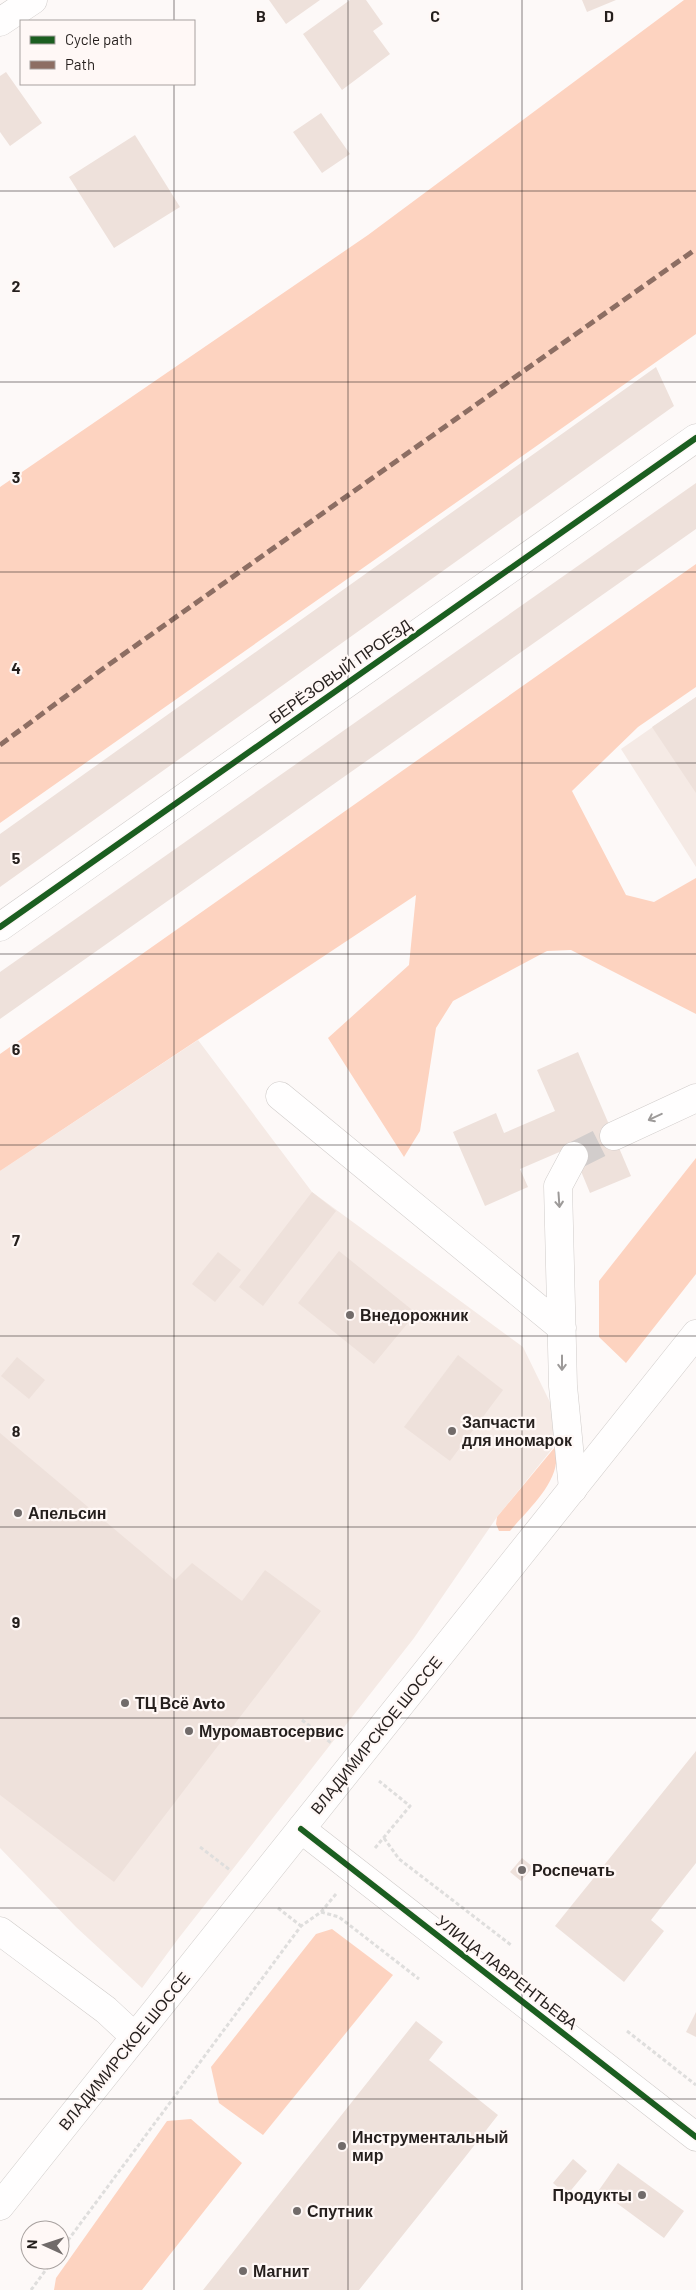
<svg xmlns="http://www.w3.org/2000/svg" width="696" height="2290" viewBox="0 0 696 2290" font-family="Barlow,sans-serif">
  <rect width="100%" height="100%" fill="#fdf9f8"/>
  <path fill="#f5eae5" d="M696,697V867L621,749Z
    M198,1040L312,1192L523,1347L565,1433L497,1517L414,1638L178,1939L142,1988L76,1927L0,1848V1171Z"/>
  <path fill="#fdd3c0" d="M684,0H696V334L0,823V487L368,235Z
    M696,564V687L638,727L572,791L626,895L654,902L696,878V1014L571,950L547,951L453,1001L436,1028L420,1131L404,1157L328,1038L409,965L416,895L0,1171V1054Z
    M696,1158V1274L626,1363L599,1337V1281Z
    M555,1447C564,1479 529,1508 510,1531H499L496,1524L497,1517Z
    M332,1929L393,1975L263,2135L219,2103L211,2067L316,1934Z
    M191,2119L242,2163L142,2290H54L56,2278L167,2121Z"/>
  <path fill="#eee1db" d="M269,0H320L286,24Z
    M350,0H366L383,24L373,31L390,54L342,90L303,34Z
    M582,0H616L587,12Z
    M6,72L42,123L10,146L0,132V76Z
    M321,113L350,154L322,173L293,132Z
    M135,135L180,207L114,248L69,177Z
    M656,367L674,406L0,887V834Z
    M696,483V529L0,1019V972Z
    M696,697V793L652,727Z
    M578,1052L631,1176L590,1193L571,1147L520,1169L528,1187L485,1206L453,1132L496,1113L504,1133L555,1111L537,1070Z
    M312,1192L336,1211L263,1306L239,1287Z
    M339,1251L416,1313L374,1364L298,1303Z
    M218,1252L241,1270L215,1302L192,1284Z
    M458,1355L503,1390L450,1461L404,1427Z
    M17,1357L45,1380L29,1399L1,1376Z
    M0,1433L175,1580L192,1563L242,1601L265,1570L321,1611L114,1882L0,1795Z
    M696,1751V1863L651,1920L664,1931L624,1982L555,1926Z
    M522,1858L533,1867L521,1881L510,1872Z
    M696,2012V2037L686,2032Z
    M416,2021L443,2042L429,2060L498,2115L462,2161L359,2290H203Z
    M573,2159L587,2171L567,2195L553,2183Z
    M618,2163L684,2211L664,2238L599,2190Z"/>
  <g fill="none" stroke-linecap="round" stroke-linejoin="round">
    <path stroke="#d2cdcc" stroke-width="28" stroke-dasharray="28 14" stroke-linecap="butt" d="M574,1156L614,1136"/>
    <g stroke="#d0ccca" stroke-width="29">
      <path id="minor" d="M0,22L33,0
        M0,927L696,438
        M280,1096L562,1328
        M614,1136L696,1098
        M573,1489L563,1386L558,1186L574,1156
        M301,1829L696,2137
        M0,1931L106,2010L135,2037"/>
    </g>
    <g stroke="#d0ccca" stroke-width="29">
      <path id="major" d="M0,2206L696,1334"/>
    </g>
    <path stroke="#dfdedd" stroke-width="3" stroke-dasharray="4 2.5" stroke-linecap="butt" d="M302,1720L331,1743
      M384,1838L399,1859L511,1945
      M200,1847L230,1870
      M375,1848L410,1806L379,1781
      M278,1908L301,1926
      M321,1912L339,1917L419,1979
      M627,2031L696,2085
      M60,2251L301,1926L321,1912L336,1894
      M31,2290L53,2260"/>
    <use href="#minor" stroke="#fffefe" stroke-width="28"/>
    <use href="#major" stroke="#fffefe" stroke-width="28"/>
    <path stroke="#8d6e63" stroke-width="5" stroke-dasharray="10 5" stroke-linecap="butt" d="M0,745L104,668L696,249"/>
    <g stroke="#fff8f6" stroke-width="9">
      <path id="cycleway" d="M0,927L696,438
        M301,1829L696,2137"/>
    </g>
    <use href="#cycleway" stroke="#1b5e20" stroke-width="6"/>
  </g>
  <defs><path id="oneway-shaft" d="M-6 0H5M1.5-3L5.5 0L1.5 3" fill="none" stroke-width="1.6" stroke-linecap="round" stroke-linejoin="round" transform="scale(1.25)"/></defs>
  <g stroke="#9d9a99">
    <use href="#oneway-shaft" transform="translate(655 1117) rotate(155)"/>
    <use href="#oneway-shaft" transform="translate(559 1200) rotate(86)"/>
    <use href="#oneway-shaft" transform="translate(562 1363) rotate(90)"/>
  </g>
  <path fill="none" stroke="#251f1d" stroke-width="1" stroke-opacity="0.55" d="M174,0V21M348,0V2290M522,0V2290M174,84V2290M0,191H696M0,382H696M0,572H696M0,763H696M0,954H696M0,1145H696M0,1336H696M0,1527H696M0,1718H696M0,1908H696M0,2099H696"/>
  <g fill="#716b6a" stroke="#fff8f6" stroke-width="2">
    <circle cx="350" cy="1315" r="5"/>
    <circle cx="452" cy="1431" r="5"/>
    <circle cx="18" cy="1513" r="5"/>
    <circle cx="125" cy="1703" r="5"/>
    <circle cx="189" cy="1731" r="5"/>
    <circle cx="522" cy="1870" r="5"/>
    <circle cx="342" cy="2146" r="5"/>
    <circle cx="642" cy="2195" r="5"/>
    <circle cx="297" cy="2211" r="5"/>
    <circle cx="243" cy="2271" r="5"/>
  </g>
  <g text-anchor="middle" stroke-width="4.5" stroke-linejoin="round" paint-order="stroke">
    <g font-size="16" fill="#251f1d" stroke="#fff8f6">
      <text transform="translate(340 671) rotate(-35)" y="6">БЕРЁЗОВЫЙ ПРОЕЗД</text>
      <text transform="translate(376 1735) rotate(-51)" y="6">ВЛАДИМИРСКОЕ ШОССЕ</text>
      <text transform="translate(507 1972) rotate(38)" y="6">УЛИЦА ЛАВРЕНТЬЕВА</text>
      <text transform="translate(124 2051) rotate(-51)" y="6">ВЛАДИМИРСКОЕ ШОССЕ</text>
    </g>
    <g font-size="16" font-weight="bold" fill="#251f1d" stroke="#fff8f6" text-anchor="start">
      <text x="360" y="1321">Внедорожник</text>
      <text x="462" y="1428">Запчасти<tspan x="462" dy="18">для иномарок</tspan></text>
      <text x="28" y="1519">Апельсин</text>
      <text x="135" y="1709">ТЦ Всё Avto</text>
      <text x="199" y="1737">Муромавтосервис</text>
      <text x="532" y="1876">Роспечать</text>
      <text x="352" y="2143">Инструментальный<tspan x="352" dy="18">мир</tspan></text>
      <text x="632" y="2201" text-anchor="end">Продукты</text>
      <text x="307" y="2217">Спутник</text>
      <text x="253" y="2277">Магнит</text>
    </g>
  </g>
  <g font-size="16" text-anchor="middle" font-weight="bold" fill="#251f1d" stroke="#fff8f6" stroke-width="4.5" stroke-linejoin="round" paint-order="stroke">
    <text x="261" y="22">B</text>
    <text x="435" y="22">C</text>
    <text x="609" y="22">D</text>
    <text x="16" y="292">2</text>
    <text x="16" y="483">3</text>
    <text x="16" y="674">4</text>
    <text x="16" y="864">5</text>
    <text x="16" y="1055">6</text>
    <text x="16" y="1246">7</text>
    <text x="16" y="1437">8</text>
    <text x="16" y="1628">9</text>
  </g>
  <rect x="20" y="20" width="175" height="65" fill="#fff8f6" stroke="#a8a19f"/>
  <rect x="30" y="36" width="25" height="8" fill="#1b5e20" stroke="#a8a19f"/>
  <text x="65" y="45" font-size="15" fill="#251f1d">Cycle path</text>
  <rect x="30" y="61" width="25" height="8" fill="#8d6e63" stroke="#a8a19f"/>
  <text x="65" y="70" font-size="15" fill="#251f1d">Path</text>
  <g transform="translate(45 2245) rotate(273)"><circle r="24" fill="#fff8f6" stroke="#a8a19f"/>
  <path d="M0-4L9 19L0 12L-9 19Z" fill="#716b6a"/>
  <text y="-8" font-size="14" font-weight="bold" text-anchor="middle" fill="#251f1d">N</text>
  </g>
</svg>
